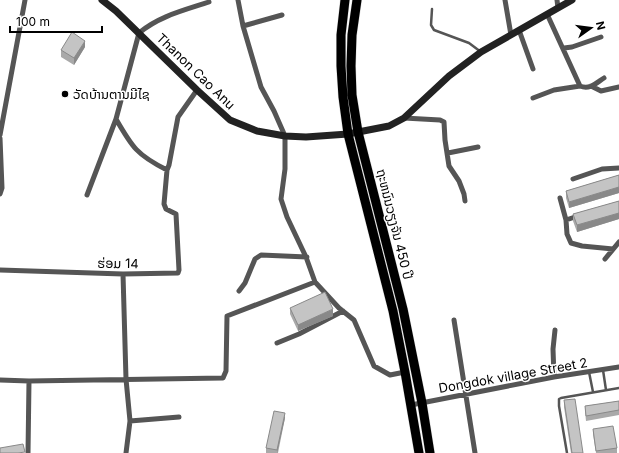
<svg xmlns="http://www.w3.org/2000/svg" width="619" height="453" viewBox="0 0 619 453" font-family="Inter,'Noto Sans Lao',sans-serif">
  <rect width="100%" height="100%" fill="#fff"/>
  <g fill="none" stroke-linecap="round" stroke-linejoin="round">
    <g stroke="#dbdbdb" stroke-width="10">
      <path id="highway" d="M345,0L341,35V66L343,97L348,134L393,311L405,372L419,453
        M357,0L352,35L351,66L352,95L358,132L403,309L422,403L430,453"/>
    </g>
    <path stroke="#555" stroke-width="2.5" d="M432,9L431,25L434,30L469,43L481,52
      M603,370L606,390
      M589,372L593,392
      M567,453L559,406V399L561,398L619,388"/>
    <path stroke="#555" stroke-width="5" d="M238,0L243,26L261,87L274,111L285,136V169L281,199L287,217L306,257L315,282L339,308L354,320L374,366L390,375L405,372
      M505,0L511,35
      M557,0L558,8
      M547,14L580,86C590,90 596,83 604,78
      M243,26L282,15
      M519,30L533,69
      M564,48L572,47L601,37
      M591,86L601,91L619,87
      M533,98L554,90L580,86
      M404,118L440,120L444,122L445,140L449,166L459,181L464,194L465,201
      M116,119C132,147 137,155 167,170
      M0,135L25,0
      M0,138L2,188L0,194
      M448,153L478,147
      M573,179L602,169L619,168
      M87,195L116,119L139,33C159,16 185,10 209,2
      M560,198L566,220L578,216
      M566,220L567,234L571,243L582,246L613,249
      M605,259L619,242
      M0,270L123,274L178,273L179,270L176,214L166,209L164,204L167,170L169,165L178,117L197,90
      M123,274L126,379L130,421L126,453
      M239,291L245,283L255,259L261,255L307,257
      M454,320L475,453
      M277,343L299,334L343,311
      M554,377L553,349L555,330
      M0,380L29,381L223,378L226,371L227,316L315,282
      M411,405L554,377L619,367
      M130,421L179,417
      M28,453L29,381"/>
    <path stroke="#222" stroke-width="7" d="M102,0L116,11L197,90L230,120L257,131L285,136L306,137L348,134L389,126L404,118L449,76L481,52L572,0"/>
    <use href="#highway" stroke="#000" stroke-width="9"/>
  </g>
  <path fill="#a9a9a9" d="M85,47L74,65L61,57V50Z
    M619,175V193L569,208L566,198V191Z
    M619,201V219L577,232L573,221V214Z
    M290,308L333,316L298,331L290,314Z
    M564,400L583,453H571L564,407Z
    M619,401V415L586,421L585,411V406Z
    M285,418L278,453H266V448Z
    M593,429L617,448V453H596L593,434Z"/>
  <path fill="#898989" d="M85,41V47L74,65V58Z
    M619,187V193L569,208V202Z
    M619,213V219L577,232V225Z
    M333,309V316L298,331V325Z
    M285,413V418L277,453V450Z"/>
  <path fill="#c4c4c4" stroke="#898989" d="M72,32L85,41L74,58L61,50Z
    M619,175V187L569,202L566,191Z
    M619,201V213L577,225L573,214Z
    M325,292L333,309L298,325L290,308Z
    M575,399L583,453H572L564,400Z
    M619,401V410L586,416L585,406Z
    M274,411L285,413L277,450L266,448Z
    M613,426L617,448L596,451L593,429Z
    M23,444L25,452L18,453H0V448Z"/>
  <circle fill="#000" stroke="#fff" stroke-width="1.5" cx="65" cy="94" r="4"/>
  <g text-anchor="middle" stroke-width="3" stroke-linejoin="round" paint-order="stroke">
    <g font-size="13" fill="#000" stroke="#fff">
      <text transform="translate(196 71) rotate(44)" y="5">Thanon Cao Anu</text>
      <text transform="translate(395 224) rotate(76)" y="5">ຖະຫນົນວຽງຈັນ 450 ປີ</text>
      <text transform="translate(118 263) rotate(1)" y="5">ຮ່ອມ 14</text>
      <text transform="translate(513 375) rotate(-10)" y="5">Dongdok village Street 2</text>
    </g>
    <g font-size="13" fill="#000" stroke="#fff" text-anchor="start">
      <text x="73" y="99">ວັດບ້ານຕານມີໄຊ</text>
    </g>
  </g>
  <g transform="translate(591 28) rotate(76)" stroke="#ffffff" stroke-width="3" paint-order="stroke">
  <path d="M0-3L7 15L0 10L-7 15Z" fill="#000000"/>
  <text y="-6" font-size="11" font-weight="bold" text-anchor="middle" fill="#000000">N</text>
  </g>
  <path d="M10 26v6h92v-6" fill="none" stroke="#000000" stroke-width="2"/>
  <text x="16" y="26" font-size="12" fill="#000000" stroke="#ffffff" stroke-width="3" paint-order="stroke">100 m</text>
</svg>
